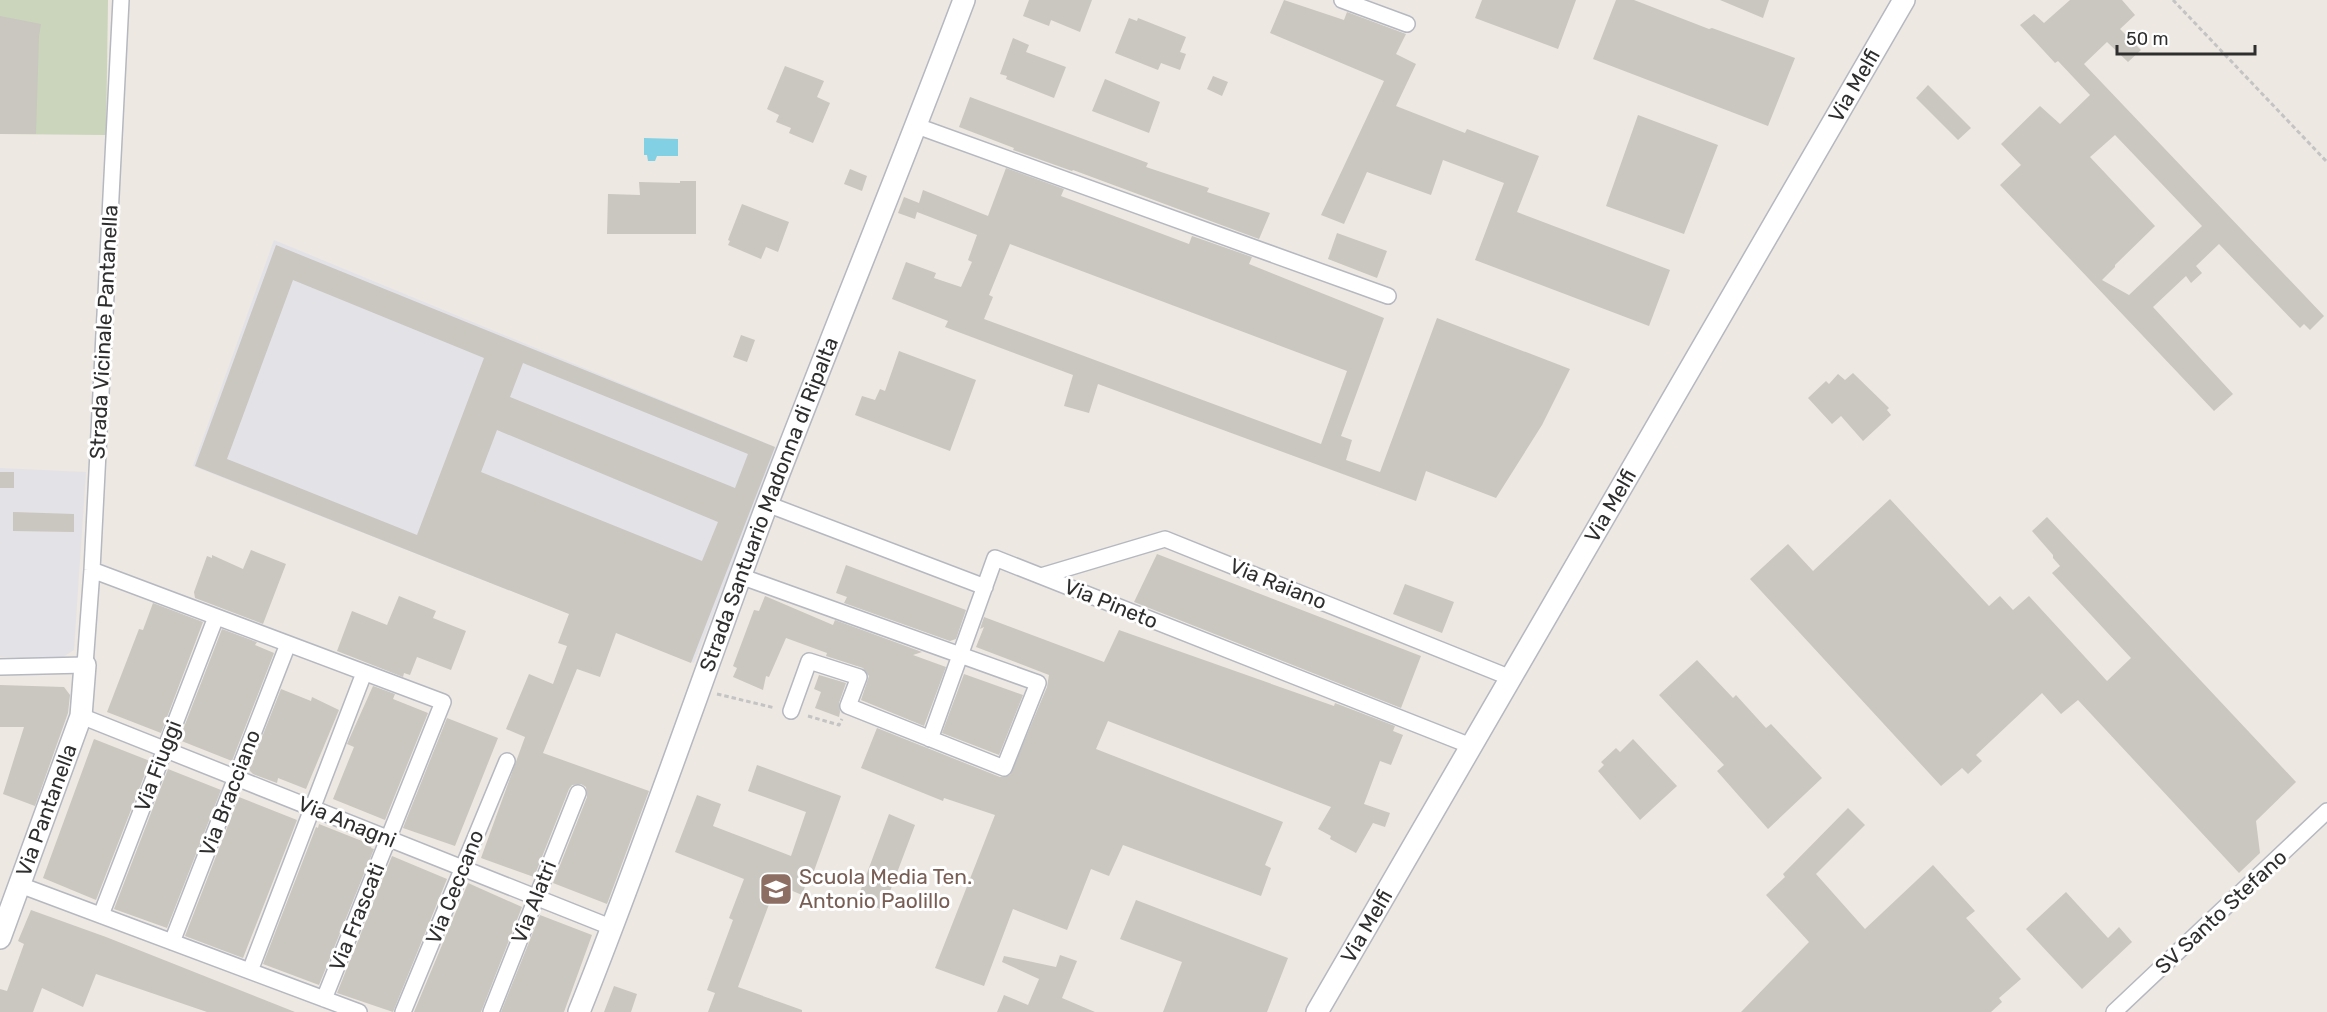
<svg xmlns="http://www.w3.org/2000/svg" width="2327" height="1012" viewBox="0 0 2327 1012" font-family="Rubik,sans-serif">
  <rect width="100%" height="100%" fill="#ede8e2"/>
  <path fill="#e3e2e7" d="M274,240L778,448L694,663L193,466Z
    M0,468L86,472L74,650L60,659L0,657Z"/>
  <path fill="#cad5bb" d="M0,0H108L106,135L0,134Z"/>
  <path fill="#82d0e3" d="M644,138L678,139V156H657L655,161H648L647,155H644Z"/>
  <path fill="#cac6c0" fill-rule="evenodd" d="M1029,0H1092L1080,32L1051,20L1049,26L1023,16Z
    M1284,0L1344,20L1347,12L1406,34L1396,54L1416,64L1396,106L1465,133L1467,129L1539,156L1517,212L1670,270L1649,326L1475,260L1504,183L1443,160L1431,195L1367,172L1344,224L1321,215L1384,81L1270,33Z
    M1482,0H1576L1558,49L1475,18Z
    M1616,0H1634L1709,29L1712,28L1795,58L1768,126L1593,59Z
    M1720,0H1769L1763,18Z
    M2070,0H2122L2135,15L2120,29L2141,50L2128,62L2107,42L2084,64L2324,316L2310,330L2304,324L2300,328L2219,244L2196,266L2202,273L2191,283L2186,276L2153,307L2233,394L2214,411L2000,185L2021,165L2001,144L2040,106L2060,124L2090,95L2058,61L2055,63L2020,25L2034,14L2044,23ZM2115,135L2202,226L2129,295L2102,280L2115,267V265L2155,226L2090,157Z
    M0,16L41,24L39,36L36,134H0Z
    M1129,18L1137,21L1138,18L1186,37L1180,52L1186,54L1180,70L1161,63L1158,70L1115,53Z
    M1013,38L1029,45L1026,52L1066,67L1054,98L1006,79L1007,76L1000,74Z
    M785,66L824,81L817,97L830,103L813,143L789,133L791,128L776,122L779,115L767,109Z
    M1213,76L1228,82L1222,96L1207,89Z
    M1105,79L1160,102L1149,133L1092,111Z
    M1928,85L1971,128L1958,140L1916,98Z
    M970,97L1148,163L1146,167L1209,188L1207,192L1270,213L1259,239L1073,170L1072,171L1013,150L1014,148L959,127Z
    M1638,115L1718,145L1684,234L1606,206Z
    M1006,168L1064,189L1061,196L1189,244L1192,236L1252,257L1249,264L1384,318L1341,436L1352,440L1346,460L1380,472L1437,318L1570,369L1542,425L1496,498L1426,471L1416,501L1098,384L1089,413L1064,406L1073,375L945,327L948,321L892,299L906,262L936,273L934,278L961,287L972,262L968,260L977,235L917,212L915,219L898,213L904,197L919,203L923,190L988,216ZM1010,244L1347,371L1321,444L984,319L993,297L989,295Z
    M850,169L867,176L862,191L844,184Z
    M680,181H696V234H607L608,194L640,195L639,182L680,183Z
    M742,204L789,222L778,252L766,247L761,259L728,245L730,241L728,240Z
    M1337,233L1387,251L1377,278L1328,259Z
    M276,245L775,447L691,663L616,633L600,677L577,669L543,753L649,791L607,904L553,883L587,797L586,787L581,784L572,785L569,789L534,877L481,858L525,737L506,729L529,674L553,684L567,646L558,643L569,614L195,466ZM293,280L484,358L417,535L227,459ZM523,363L748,454L735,488L510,397ZM497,430L718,522L702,561L481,472Z
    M741,335L755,340L747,362L733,357Z
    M899,351L976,380L950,451L855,415L862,396L875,400L880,389L885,391Z
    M1853,373L1889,408L1887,410L1891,415L1863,441L1841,416L1832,424L1808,398L1826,381L1829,384L1838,374L1845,380Z
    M0,472H14V488H0Z
    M1890,499L1989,606L2000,596L2013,610L2029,596L2107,681L2131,658L2052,573L2060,566L2053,558V555L2032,531L2047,517L2296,782L2256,821L2260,853L2239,873L2078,700L2061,714L2042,693L1976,755L1982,761L1968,774L1962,768L1941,786L1750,579L1788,544L1813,571Z
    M13,512L74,514V532L13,531Z
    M251,550L286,564L263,624L195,598L194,592L207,556L212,558V555L243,569Z
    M1157,554L1421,656L1401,708L1134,602Z
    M846,565L966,610L956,639L950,641L844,603L847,597L836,593Z
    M1405,584L1454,602L1442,633L1393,614Z
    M399,596L436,611L433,618L466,631L451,670L417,657L410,675L404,673L403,677L337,651L352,611L387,625Z
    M765,596L833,625L835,620L922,652L913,655L946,667L924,726L861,700L869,676L863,668L826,656L827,653L786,638L769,677L766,676L763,690L733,677L737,668L733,666L754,610L759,611Z
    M153,603L203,622L161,733L107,712L139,629L143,630Z
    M984,617L1104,662L1119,630L1334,706L1335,703L1395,726L1393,731L1403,735L1391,765L1380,761L1364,804L1390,813L1385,827L1373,823L1356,853L1330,839L1331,836L1318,829L1331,807L1108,721L1096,749L1283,822L1265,865L1271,868L1261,896L1123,845L1109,876L1091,869L1067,930L1013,909L984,986L935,968L995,815L944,798L943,801L861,768L877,728L1000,777L1010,775L1047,687L1049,675L976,647L984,627L980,629Z
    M222,629L257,642L255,645L274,653L232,761L179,740Z
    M1697,660L1733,698L1736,695L1766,728L1771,724L1822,778L1768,829L1717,771L1724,765L1659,695Z
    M964,674L1023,695L999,755L942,733Z
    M819,675L846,683L839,703L840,712L839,717L815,708L821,692L814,689Z
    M0,685L64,687L70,695L68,713L35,806L3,794L24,727H0Z
    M373,686L395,694L393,699L428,713L385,820L333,799L354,747L347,744Z
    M281,689L311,701L312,697L339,710L306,789L278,778L277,783L253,774L249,770Z
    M447,718L498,738L455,846L403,828Z
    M94,739L150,761L96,900L43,878Z
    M1633,739L1677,786L1640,820L1598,771L1604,765L1601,762L1616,748L1620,752Z
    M757,765L841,796L810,882L807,881L802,895L788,889L785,896L774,891L738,987L802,1010V1012H708L715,993L707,990L733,920L729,918L744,879L675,852L697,795L721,804L713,826L791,856L806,812L748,791Z
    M168,769L221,790L167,928L114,909Z
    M239,797L297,820L243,958L185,936Z
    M1848,808L1865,825L1816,874L1865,929L1933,865L1975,911L1966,918L2021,979L1999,998L2002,1002L1991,1012H1741L1809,942L1766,895L1785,877L1783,874Z
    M889,814L915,825L883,910L857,900Z
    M319,824L372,845L371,848L374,849L319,985L263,964L316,827L318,828Z
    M392,856L447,879L393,1012L337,993Z
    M468,883L522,907L481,1012H414Z
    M2066,892L2108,938L2119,927L2132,942L2082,989L2026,929Z
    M1136,900L1288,958L1267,1012H1163L1182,962L1120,939Z
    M31,910L106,937L295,1012H207L96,974L83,1007L42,988L33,1012H0V989L7,991L24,944L18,941Z
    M540,915L592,935L564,1012H501Z
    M1060,955L1077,961L1062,998L1095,1012H997L1004,995L1028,1005L1039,979L1002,962L1004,956L1056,967Z
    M614,986L637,994L631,1012H604Z"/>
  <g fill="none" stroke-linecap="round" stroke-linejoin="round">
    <g stroke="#b5b8c0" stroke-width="18">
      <path id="street" d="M1342,0L1407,24
        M917,126L1388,296
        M767,504L985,587
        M92,570L443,702L324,999
        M740,576L1038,683L1004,768L848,706L859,677L809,661L791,711
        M1041,576L1165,539L1511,678
        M0,667L85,665L92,570L121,0
        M81,716L613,928
        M930,739L995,558L1471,746
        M20,885L359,1012
        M101,915L216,617
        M172,942L288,644
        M250,971L364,673
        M403,1012L507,761
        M491,1012L578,793
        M2114,1012L2327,811"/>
    </g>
    <g stroke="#b5b8c0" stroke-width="24">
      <g id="secondary">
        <path id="s1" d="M0,938L81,716L85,665"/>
        <path id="s2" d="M579,1012C646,845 703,675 766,507C831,337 900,170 964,0"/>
        <path id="s3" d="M1317,1012L1904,0"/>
      </g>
    </g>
    <path stroke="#c4c4c4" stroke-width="3" stroke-dasharray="4.5 3" stroke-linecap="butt" d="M2173,0L2327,162
      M717,694L775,708
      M808,716L839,725L842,719"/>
    <use href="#street" stroke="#fff" stroke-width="15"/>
    <use href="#secondary" stroke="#fff" stroke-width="21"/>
  </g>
  <defs>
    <g id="school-square" transform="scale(1.725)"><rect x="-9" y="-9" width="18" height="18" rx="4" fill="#8d6e63" stroke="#fff"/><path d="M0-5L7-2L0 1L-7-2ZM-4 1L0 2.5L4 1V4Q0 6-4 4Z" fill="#fff"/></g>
  </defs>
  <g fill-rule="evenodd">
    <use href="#school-square" x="776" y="889"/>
  </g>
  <g text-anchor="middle" stroke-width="6" stroke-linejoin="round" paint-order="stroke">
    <g font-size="21" fill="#2e2e2e" stroke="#fff">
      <text dy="7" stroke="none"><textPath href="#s3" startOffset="1071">Via Melfi</textPath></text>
      <text transform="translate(104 332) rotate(-87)" y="7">Strada Vicinale Pantanella</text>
      <text dy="7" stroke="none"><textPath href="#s2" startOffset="542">Strada Santuario Madonna di Ripalta</textPath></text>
      <text dy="7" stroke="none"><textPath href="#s3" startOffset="585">Via Melfi</textPath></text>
      <text transform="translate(1278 584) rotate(22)" y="7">Via Raiano</text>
      <text transform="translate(1111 604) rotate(22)" y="7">Via Pineto</text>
      <text transform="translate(158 766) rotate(-69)" y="7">Via Fiuggi</text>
      <text transform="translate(230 793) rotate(-69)" y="7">Via Bracciano</text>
      <text dy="7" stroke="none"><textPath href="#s1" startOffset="136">Via Pantanella</textPath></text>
      <text transform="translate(347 822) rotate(22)" y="7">Via Anagni</text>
      <text transform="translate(455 887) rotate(-68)" y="7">Via Ceccano</text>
      <text transform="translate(534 902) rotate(-68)" y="7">Via Alatri</text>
      <text transform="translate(2221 912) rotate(-43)" y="7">SV Santo Stefano</text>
      <text transform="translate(357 917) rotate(-68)" y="7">Via Frascati</text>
      <text dy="7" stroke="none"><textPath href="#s3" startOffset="99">Via Melfi</textPath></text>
    </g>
    <g font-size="21" fill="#785e54" stroke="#fff" text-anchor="start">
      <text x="799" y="884">Scuola Media Ten.<tspan x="799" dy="24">Antonio Paolillo</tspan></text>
    </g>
  </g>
  <path d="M2117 45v9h138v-9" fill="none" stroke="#2e2e2e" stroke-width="3"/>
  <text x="2126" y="45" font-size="18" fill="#2e2e2e" stroke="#ffffff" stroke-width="4.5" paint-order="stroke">50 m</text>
</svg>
